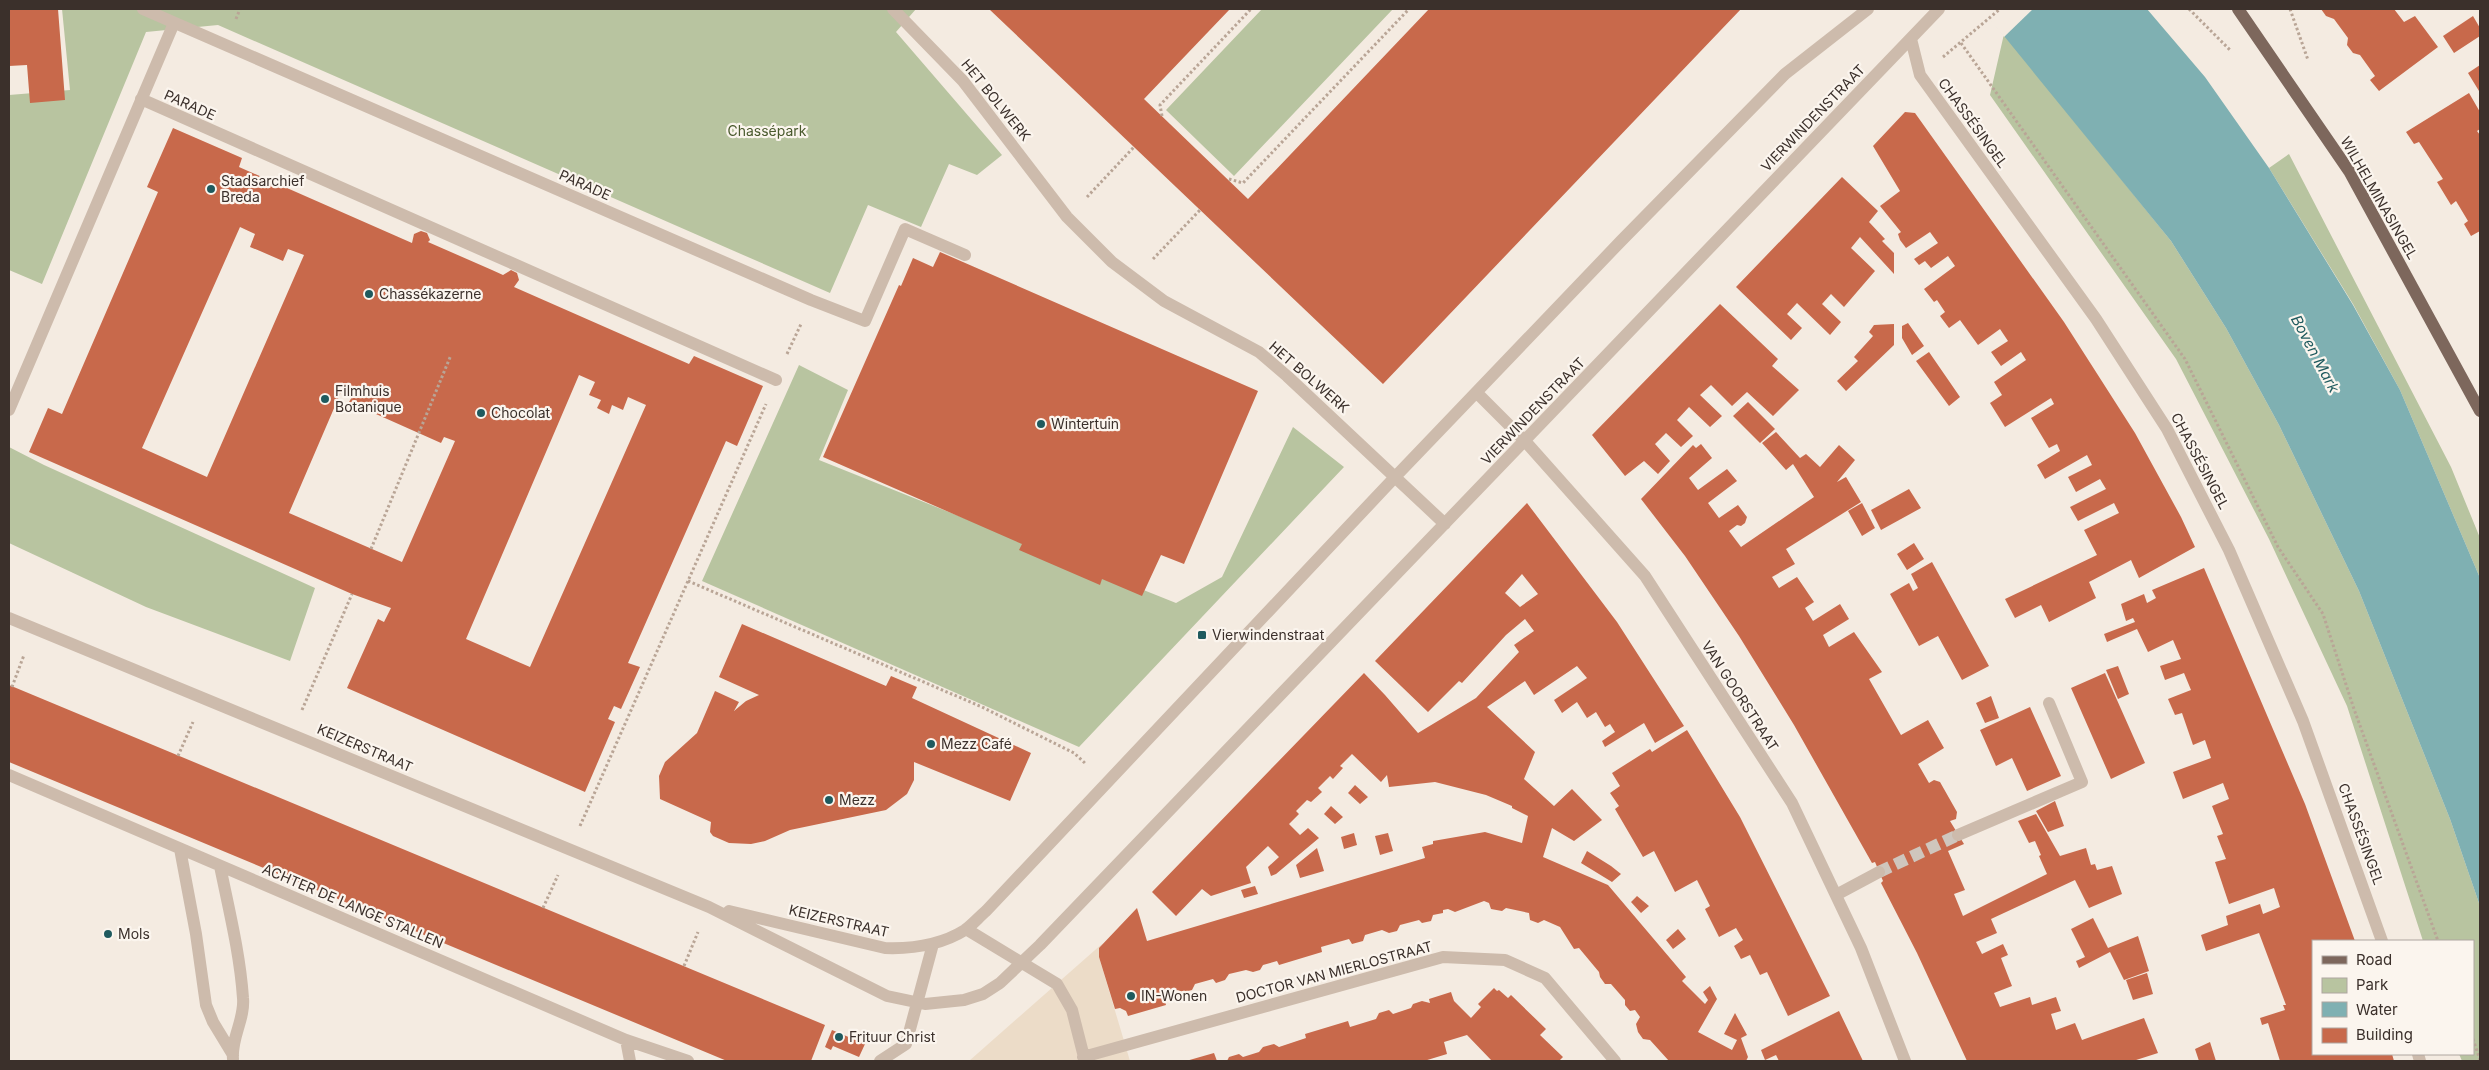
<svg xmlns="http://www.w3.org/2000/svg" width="2489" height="1070" viewBox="0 0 2489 1070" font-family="Inter,sans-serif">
  <rect width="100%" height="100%" fill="#f4ebe1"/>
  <path fill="#b8c4a0" d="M62,9H916L896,32L1002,155L977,175L949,164L921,227L868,205L830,293L218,25L146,32L42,284L9,270V95L70,90Z
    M1262,9H1393L1234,176L1166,110Z
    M2004,34L2171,241L2226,328L2279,425L2359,591L2450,819L2480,906V1061H2462L2459,1054H2473V941H2423L2347,706L2269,539L2176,359L1990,95Z
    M2289,154L2451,467L2480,538V578L2400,390L2353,304L2269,168Z
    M799,365L848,390L819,460L1176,603L1222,577L1293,427L1344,467L1079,747L702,581Z
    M9,447L44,465L315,588L290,661L146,607L9,543Z"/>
  <path fill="#ecdcc8" d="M1103,943L1099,948V957L1130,1061H969Z"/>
  <path fill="#7fb0b2" d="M1982,9H2147L2205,77L2269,168L2353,305L2400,390L2480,578V906L2450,819L2359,591L2279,425L2226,328L2171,241Z"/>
  <path fill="#f4ebe1" d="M1980,9H2033L2004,37Z"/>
  <path fill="#c8694b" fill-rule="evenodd" d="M9,9H58L65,100L30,103L27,65L9,66Z
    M989,9H1230L1144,99L1248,199L1429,9H1741L1383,384Z
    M2321,9H2394L2404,22L2415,16L2438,47L2379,91L2370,80L2375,76L2360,55L2353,53L2347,45L2348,38L2334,19L2326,16Z
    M2473,16L2480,28V36L2454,53L2443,36Z
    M2480,65V90L2479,91L2468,73Z
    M2469,93L2480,112V129L2477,131L2480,135V231L2471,236L2464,224L2468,221L2456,201L2451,205L2437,182L2443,179L2419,142L2414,144L2406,132Z
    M1905,112L1915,113L2064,322L2135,433L2181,517L2195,547L2139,578L2131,560L2089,582L2096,598L2049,622L2041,605L2015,618L2005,599L2097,555L2084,530L2119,513L2114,503L2078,521L2070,507L2106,489L2100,479L2076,492L2068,477L2092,465L2087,455L2045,479L2037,465L2060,451L2057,444L2049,448L2031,418L2054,404L2051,398L2005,427L1990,403L2002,395L1994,382L2026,360L2021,352L2001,366L1991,352L2008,341L2000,329L1978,345L1960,320L1949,328L1940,316L1945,312L1937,300L1934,302L1924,289L1955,266L1948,256L1931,268L1925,261L1919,265L1914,259L1938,243L1930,232L1906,248L1900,240L1898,234L1901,232L1880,206L1900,191L1873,146Z
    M173,128L242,158L239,167L412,243L414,234L421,231L427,233L430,240L428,242L492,270L503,275L511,270L517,273L519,280L514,287L689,364L694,356L763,386L737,446L726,441L628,663L640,667L621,709L614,706L608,719L615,722L585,792L347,688L378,619L384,622L391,608L352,594L29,452L48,408L62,414L158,192L147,187ZM240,227L255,234L250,247L260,251L283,261L288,249L304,255L207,477L142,448ZM579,375L595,382L589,395L601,400L597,408L609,414L612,405L623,410L628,397L646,405L530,667L466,639ZM341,392L352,397L349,402L441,443L444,437L455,441L402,562L289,513Z
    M1842,177L1878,211L1869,222L1885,239L1882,241L1894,253V274L1860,237L1851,248L1875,271L1844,307L1831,294L1822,304L1841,322L1830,335L1797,303L1787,314L1802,328L1791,340L1736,287Z
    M940,252L1258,391L1184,564L1161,555L1142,596L1102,579L1100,585L1019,550L1022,544L823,457L899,285L901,286L913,258L933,267Z
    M1720,304L1778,359L1772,366L1799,390L1773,416L1747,392L1732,406L1711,385L1700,395L1722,416L1710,427L1689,407L1677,420L1693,436L1681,447L1666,433L1655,444L1670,461L1658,474L1644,461L1625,476L1592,435Z
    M1908,323L1924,346L1912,355L1902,338V326Z
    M1894,324V345L1846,391L1837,381L1858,361L1854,357L1873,336L1869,332L1874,325Z
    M1929,352L1960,397L1949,406L1916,361Z
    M1748,402L1775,429L1760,443L1733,416Z
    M1776,432L1800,458L1806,454L1820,467L1839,445L1855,460L1837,482L1846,477L1861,502L1786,549L1795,564L1772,577L1779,588L1797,577L1814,602L1805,608L1813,621L1840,604L1849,619L1823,635L1829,647L1854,632L1882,672L1869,679L1901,735L1928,720L1944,748L1918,764L1929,783L1934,780L1940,782L1957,812L1956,819L1950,821L1964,844L1948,851L1965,890L1954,894L1963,916L2047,874L2039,856L2041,855L2035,841L2029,843L2018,821L2036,814L2060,856L2086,848L2091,865L2095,864L2097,870L2112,866L2122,894L2089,908L2075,880L1991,919L1997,933L1976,942L1982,954L2003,944L2008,955L2001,958L2012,986L1994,993L2000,1007L2030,997L2032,1005L2056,997L2061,1011L2051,1014L2056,1030L2075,1023L2082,1040L2144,1018L2158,1053L2133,1061H1967L1917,953L1881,883L1883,881L1875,862L1872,863L1794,725L1739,636L1685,556L1641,499L1693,445L1696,448L1701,444L1712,458L1689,478L1698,490L1727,469L1737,481L1708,503L1719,518L1738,505L1747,517L1745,523L1741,526L1737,525L1729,531L1741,547L1814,497L1793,464L1786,470L1762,443Z
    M1909,489L1921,508L1881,530L1871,510Z
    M1527,503L1617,622L1684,726L1655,743L1644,723L1605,747L1602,741L1615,732L1610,724L1605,727L1596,712L1587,718L1577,702L1562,713L1554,700L1587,678L1577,666L1534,695L1525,681L1487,707L1535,752L1524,779L1554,806L1572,789L1602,820L1574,841L1552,828L1543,857L1608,885L1686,977L1682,981L1705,1004L1708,1000L1703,992L1710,986L1717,999L1698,1032L1732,1050L1737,1040L1724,1034L1735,1013L1747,1035L1741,1038L1748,1057L1746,1061H1669L1650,1040L1643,1039L1638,1032L1636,1024L1640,1017L1635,1010L1630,1011L1625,1005V1000L1611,984H1605L1600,977L1599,972L1579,948L1574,949L1560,927L1544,920L1538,923L1530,920L1529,913L1506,908L1502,911L1491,909L1489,903L1484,901L1455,912L1448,909L1443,910V913L1433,915L1431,921L1422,923L1419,920L1400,925L1397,931L1389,933L1382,930L1365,935L1363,941L1352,944L1349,939L1321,947L1322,952L1279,965L1277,961L1263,965L1260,970L1253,972L1246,970L1229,974L1225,980L1216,983L1213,979L1195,984L1192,990L1184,992L1177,990L1163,994L1166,1005L1128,1016L1126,1011L1120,1008L1115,1009L1099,957V948L1137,908L1147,941L1425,858L1422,847L1433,844V841L1485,832L1522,843L1528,816L1512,808V806L1486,795L1435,782L1389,787L1387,775L1381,782L1352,754L1340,766L1343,768L1333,779L1330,776L1318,788L1322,792L1311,802L1307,800L1296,811L1299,814L1289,824L1300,835L1308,828L1319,838L1276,874L1271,876L1268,867L1279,857L1268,846L1246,867L1251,883L1211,896L1202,889L1176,916L1152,892L1364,673L1385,695L1418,733L1476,698L1519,652L1514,645L1534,631L1525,619L1506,635L1462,683L1459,681L1428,712L1375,661ZM1522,574L1538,594L1520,607L1505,593Z
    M1862,503L1875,528L1862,536L1848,511Z
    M1914,543L1924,559L1907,570L1897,554Z
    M1932,562L1989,666L1962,680L1938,636L1919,646L1890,594L1909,583L1913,591L1918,588L1911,574Z
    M2204,568L2305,804L2355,941H2313V1054H2392L2394,1061H2280L2268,1023L2262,1025L2260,1018L2285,1010L2283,1005H2286L2259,933L2206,951L2201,935L2228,925L2226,916L2260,904L2263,914L2280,907L2274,888L2229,904L2215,862L2226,859L2217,836L2223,834L2212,806L2229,799L2223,783L2183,799L2173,772L2211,758L2205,740L2193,745L2182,713L2175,715L2168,699L2191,690L2184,673L2165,680L2160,666L2181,659L2173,640L2148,652L2137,629L2107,642L2104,634L2135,622L2133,618L2126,621L2121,604L2144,594L2147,603L2156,598L2152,590Z
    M742,624L886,686L891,676L917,687L912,698L1031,753L1010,801L914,762V780L907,794L886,810L790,830L765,841L751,844L729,843L713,836L710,832L711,822L660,799L659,776L665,762L697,733L715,691L739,702L734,711L746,701L759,695L719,677Z
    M2118,666L2129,694L2118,699L2106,670Z
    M2105,673L2145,763L2111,779L2071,688Z
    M9,685L825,1025L811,1061H727L9,762Z
    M1991,696L1999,718L1985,723L1976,703Z
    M2030,707L2061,776L2027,791L2012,758L1996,766L1980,730Z
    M1687,730L1740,817L1830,996L1788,1016L1767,972L1760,975L1750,955L1741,959L1734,946L1743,940L1736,928L1719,937L1705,909L1710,906L1697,880L1675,892L1654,851L1643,857L1615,809L1619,806L1610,793L1620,786L1612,773L1650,749L1652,752Z
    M1355,785L1368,797L1360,804L1348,793Z
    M2055,801L2064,826L2048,832L2036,811Z
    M1331,806L1343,817L1335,824L1324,814Z
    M1354,833L1357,845L1344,849L1341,837Z
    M1388,833L1393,851L1380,855L1375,836Z
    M1317,848L1324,871L1300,878L1296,865Z
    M1587,851L1611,866L1621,874L1612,882L1581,863Z
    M1255,886L1258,894L1244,898L1241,890Z
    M1637,896L1649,906L1641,913L1631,902Z
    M2093,918L2108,948L2138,936L2149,971L2124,980L2110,952L2079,968L2076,961L2085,957L2071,929Z
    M1678,929L1686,939L1673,949L1666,940Z
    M2147,973L2153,994L2133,1000L2126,980Z
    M1494,988L1497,991L1499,990L1508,998L1511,995L1546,1029L1540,1035L1563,1057L1559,1061H1492L1467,1035L1444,1042L1447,1054L1424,1061H1227L1229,1057L1239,1054L1243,1057L1259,1052L1263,1047L1274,1044L1279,1047L1306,1038L1305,1034L1348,1021L1350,1027L1376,1019L1379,1013L1389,1010L1393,1014L1411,1008L1413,1004L1422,1001L1430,1003L1429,999L1451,992L1454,1001L1471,1018L1481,1007L1478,1004Z
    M1839,1011L1863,1061H1779L1776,1055L1765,1060L1761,1050Z
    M832,1030L865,1044L859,1057L833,1046L831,1050L825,1047Z
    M2210,1042L2216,1061H2199L2195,1049Z
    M1214,1053L1217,1061H1186Z"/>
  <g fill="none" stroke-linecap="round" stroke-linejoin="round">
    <path stroke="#cfc6bd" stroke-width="12" stroke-dasharray="12 6" stroke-linecap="butt" d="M1879,872L1958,835"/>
    <path stroke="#b9a596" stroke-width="3" stroke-dasharray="2.5 2.5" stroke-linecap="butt" d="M2189,9L2231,51
      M2290,9L2308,60
      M236,19L240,9
      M1961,43L2185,359L2278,547L2323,614L2354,709L2438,941
      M1943,57L2000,9
      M1162,116L1160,105L1251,9
      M1229,179L1243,183L1409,9
      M1087,197L1134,147
      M1153,259L1200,210
      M787,354L801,324
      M371,549L451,355
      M688,581L982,707L1074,753L1086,764
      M12,687L24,655
      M302,710L352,594
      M178,756L193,722
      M580,826L766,404
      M543,908L558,875
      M684,966L698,932
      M2473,1039L2480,1060"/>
    <path stroke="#cdbbac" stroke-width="12" d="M143,9L811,300L865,321L905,229L965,255
      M893,9L963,81L1067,217L1112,262L1164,301L1259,352L1287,376L1445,524
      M1911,39L1920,75L2096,319L2167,429L2229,550L2303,721L2382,941
      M141,99L776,380
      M1477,393L1525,441L1645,576L1792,803L1861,948L1905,1061
      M9,410L174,23
      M9,618L709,907L887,996L925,1004L964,1000L983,994L1000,983L1040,945L1939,9
      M9,775L626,1040L688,1061
      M1958,835L2082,782L2049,703
      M180,849L196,934L206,1005L213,1022L233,1055
      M220,866C229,910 240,954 243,998C245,1019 231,1038 233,1059
      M1836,895L1879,872
      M729,911L885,948C913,949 941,945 965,930C972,925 979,917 986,911L1396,476L1621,241L1785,74L1868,9
      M966,929L1057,984L1072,1010L1085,1061
      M626,1040L630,1061
      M2418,1054L2420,1061
      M1083,1057L1443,957L1505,960L1545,978L1615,1061
      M880,1061L906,1044L933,944"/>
    <path stroke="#7d675c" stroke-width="12" d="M2238,9L2349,171L2480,411"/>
  </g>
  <g fill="#1f5a5e" stroke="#fbf5ee" stroke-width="2">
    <circle cx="211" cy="189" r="5"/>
    <circle cx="369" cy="294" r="5"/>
    <circle cx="325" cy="399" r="5"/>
    <circle cx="481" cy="413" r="5"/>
    <circle cx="1041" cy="424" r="5"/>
    <rect x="1197" y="630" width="10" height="10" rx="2.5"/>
    <circle cx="931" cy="744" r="5"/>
    <circle cx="829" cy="800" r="5"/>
    <circle cx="108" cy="934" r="5"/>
    <circle cx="1131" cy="996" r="5"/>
    <circle cx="839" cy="1037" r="5"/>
  </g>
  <g text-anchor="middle" stroke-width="4.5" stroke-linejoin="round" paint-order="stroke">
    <g font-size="14" fill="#3b302b" stroke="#fbf5ee">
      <text transform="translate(996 100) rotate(51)" y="5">HET BOLWERK</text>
      <text transform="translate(190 105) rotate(24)" y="5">PARADE</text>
      <text transform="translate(1813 118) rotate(-46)" y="5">VIERWINDENSTRAAT</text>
      <text transform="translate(1973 123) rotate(54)" y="5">CHASSÉSINGEL</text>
      <text transform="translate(585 185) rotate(24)" y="5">PARADE</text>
      <text transform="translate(2379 198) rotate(60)" y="5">WILHELMINASINGEL</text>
      <text transform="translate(1309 377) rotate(41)" y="5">HET BOLWERK</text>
      <text transform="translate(1533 411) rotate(-46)" y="5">VIERWINDENSTRAAT</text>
      <text transform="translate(2200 461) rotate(62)" y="5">CHASSÉSINGEL</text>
      <text transform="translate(1740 696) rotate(57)" y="5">VAN GOORSTRAAT</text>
      <text transform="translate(365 748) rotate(23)" y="5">KEIZERSTRAAT</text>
      <text transform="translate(2361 834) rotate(70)" y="5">CHASSÉSINGEL</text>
      <text transform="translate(353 906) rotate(23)" y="5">ACHTER DE LANGE STALLEN</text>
      <text transform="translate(839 921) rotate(13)" y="5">KEIZERSTRAAT</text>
      <text transform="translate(1334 972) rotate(-15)" y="5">DOCTOR VAN MIERLOSTRAAT</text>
    </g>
    <g font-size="14" fill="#4a5a2e" stroke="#fbf5ee">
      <text x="767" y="136">Chassépark</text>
    </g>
    <g font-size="14" fill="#3b302b" stroke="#fbf5ee" text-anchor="start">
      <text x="221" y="186">Stadsarchief<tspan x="221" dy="16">Breda</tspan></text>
      <text x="379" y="299">Chassékazerne</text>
      <text x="335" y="396">Filmhuis<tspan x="335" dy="16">Botanique</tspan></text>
      <text x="491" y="418">Chocolat</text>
      <text x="1051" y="429">Wintertuin</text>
      <text x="1212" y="640">Vierwindenstraat</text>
      <text x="941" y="749">Mezz Café</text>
      <text x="839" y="805">Mezz</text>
      <text x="118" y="939">Mols</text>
      <text x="1141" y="1001">IN-Wonen</text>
      <text x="849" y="1042">Frituur Christ</text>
    </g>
    <g font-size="15" font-style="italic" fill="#1f5a5e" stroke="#fbf5ee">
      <text transform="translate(2315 354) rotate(62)" y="5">Boven Mark</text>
    </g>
  </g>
  <rect width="2489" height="1070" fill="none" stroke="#3b302b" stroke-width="20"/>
  <rect x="2312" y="940" width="162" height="115" fill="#fbf5ee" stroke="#aea6a0"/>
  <rect x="2322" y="956" width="25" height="8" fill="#7d675c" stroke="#aea6a0"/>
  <text x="2356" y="965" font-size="15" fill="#3b302b">Road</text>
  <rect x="2322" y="978" width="25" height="15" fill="#b8c4a0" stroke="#aea6a0"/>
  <text x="2356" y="990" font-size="15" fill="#3b302b">Park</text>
  <rect x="2322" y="1002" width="25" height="15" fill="#7fb0b2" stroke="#aea6a0"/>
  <text x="2356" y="1015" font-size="15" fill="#3b302b">Water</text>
  <rect x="2322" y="1028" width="25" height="15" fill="#c8694b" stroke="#aea6a0"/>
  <text x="2356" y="1040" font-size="15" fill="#3b302b">Building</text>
</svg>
